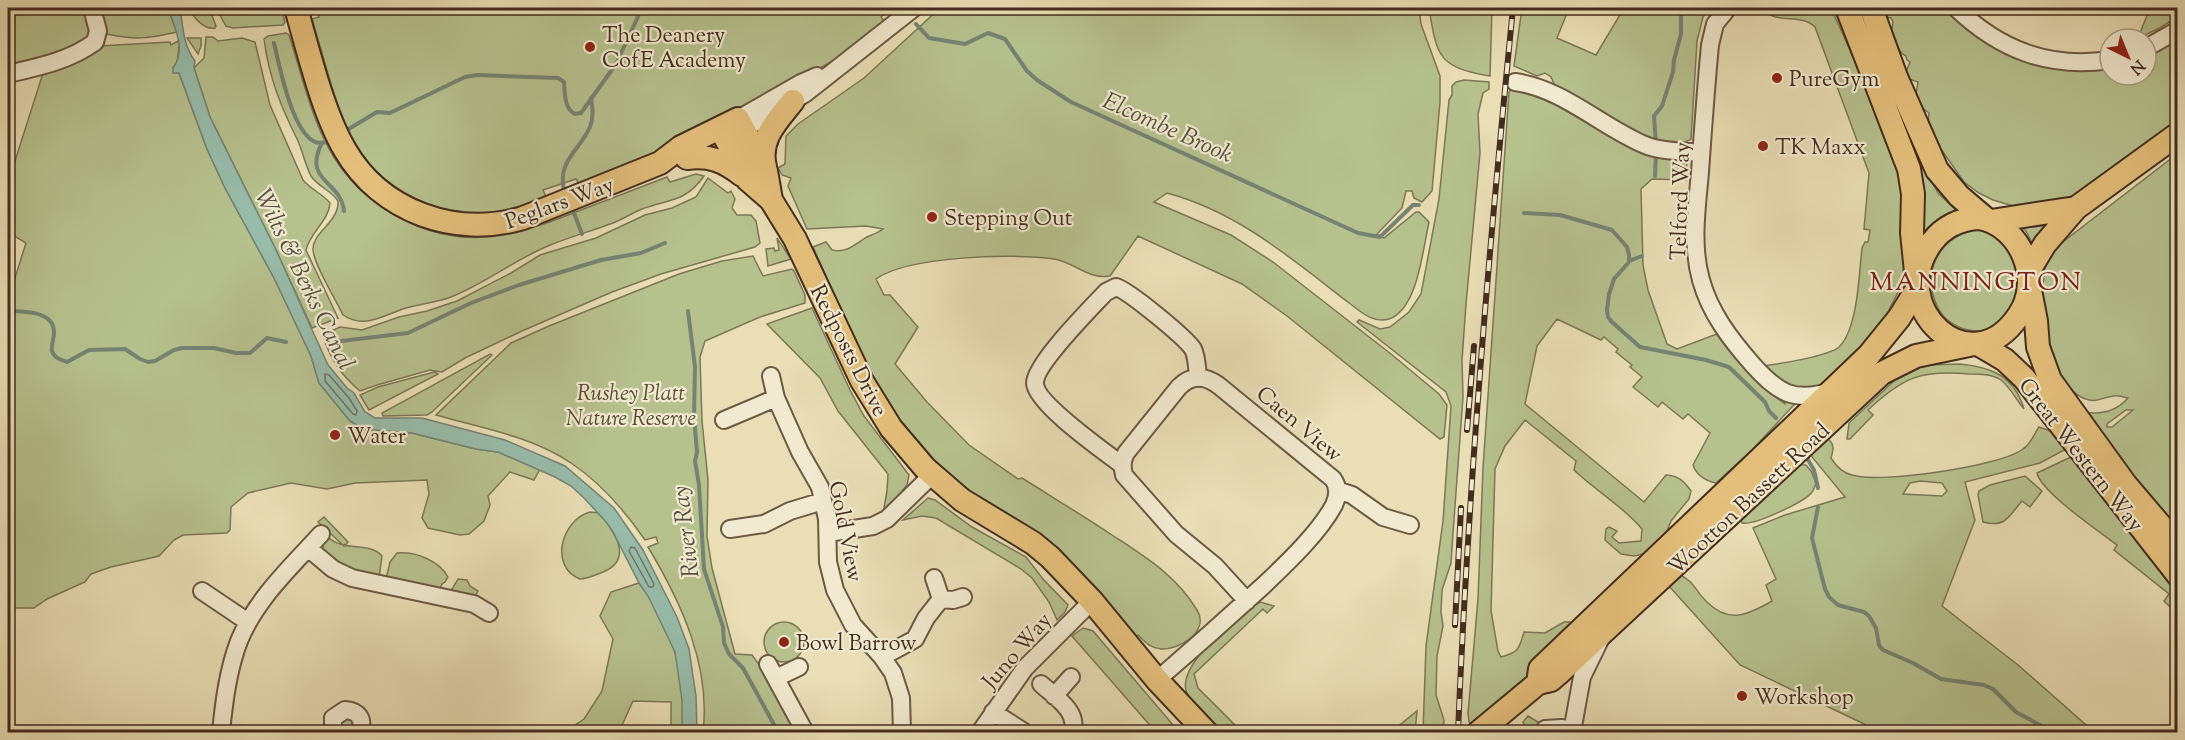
<svg xmlns="http://www.w3.org/2000/svg" width="2185" height="740" viewBox="0 0 2185 740" font-family="'Sorts Mill Goudy',serif">
  <rect width="100%" height="100%" fill="#e9deb6"/>
  <filter id="stains"><feTurbulence type="fractalNoise" baseFrequency=".00333" numOctaves="4"/><feColorMatrix values="0 0 0 0 .2 0 0 0 0 .09 0 0 0 0 .02 0 0 0 .5 -.17"/></filter>
  <radialGradient id="worn" r=".72"><stop offset=".6" stop-color="#630" stop-opacity="0"/><stop offset="1" stop-color="#630" stop-opacity=".3"/></radialGradient>
  <path fill="#b6c18e" stroke="#7c7756" stroke-width="1.5" fill-rule="evenodd" d="M8,8H88L92,37L68,52L8,69Z
    M99,8H168L177,32C146,39 137,40 106,34Z
    M188,8H209L216,26L215,28C203,30 194,17 188,8Z
    M216,8H281L285,22L283,25L233,28L226,26Z
    M316,8H893L881,17L885,23C869,35 854,48 837,58C755,108 668,148 581,187L576,179L543,190L548,202L501,218L430,213L369,173L347,132L334,94L312,19L319,17Z
    M940,8H1419L1421,24L1440,76V102L1432,191L1422,202L1414,198L1412,191H1406L1402,208L1377,234L1384,238L1416,212H1419L1429,222C1423,248 1418,309 1389,319C1373,324 1360,311 1349,303C1292,259 1238,212 1167,193L1154,202L1231,235L1273,262L1391,354L1439,394L1447,405L1444,437L1440,439L1287,316L1242,284L1138,236L1110,276C1089,280 1074,262 1054,259C1014,253 908,256 876,279L884,295H890L918,327L895,364L927,402L969,445L1018,479L1022,478C1052,497 1082,515 1112,535C1144,556 1176,575 1197,610C1210,631 1180,650 1161,649C1150,648 1145,642 1138,635L1134,638L947,477L881,401L813,247L826,242L832,250C846,253 853,246 865,238C871,235 878,233 883,229L866,226L807,229L788,186L791,178L782,175L778,168L785,164L786,136L798,124L864,78Z
    M1429,8H1492L1490,76C1438,67 1437,57 1429,8Z
    M1522,8H1569L1557,38L1596,55L1624,8H1710L1703,17L1697,41L1691,139L1680,145L1687,156L1686,180L1652,179L1641,189L1643,265L1648,290L1667,344L1677,349L1717,334C1736,361 1758,385 1785,404L1780,387L1763,366C1779,364 1829,356 1839,347C1858,329 1859,273 1862,248L1865,242H1868L1870,230L1864,229L1869,173L1815,27C1800,12 1776,26 1762,8H1831L1900,161L1906,252L1901,286L1884,320L1873,336L1824,389L1805,393L1751,451L1716,483C1705,481 1696,474 1693,465L1710,433L1688,414L1683,419L1662,402L1658,407L1633,387L1642,377L1630,367L1632,365L1616,352L1618,349L1604,337L1601,340L1557,319L1537,346L1525,404L1644,502L1666,475C1679,476 1684,481 1691,491L1689,499L1671,521L1662,544L1648,553L1634,556L1621,554L1605,540L1606,529L1609,527L1617,531L1612,537L1619,543L1641,541L1642,529C1623,506 1596,491 1574,470L1576,461L1525,420L1505,446L1495,469L1491,611L1498,651L1501,657C1519,652 1519,649 1524,632L1545,633L1564,622H1570L1572,624L1550,652L1501,704L1472,724L1469,722L1468,713L1478,599L1483,468L1509,92L1512,86L1532,89L1535,96L1550,100L1603,125L1600,110L1555,86L1551,77L1545,73L1537,76L1514,66Z
    M1854,8H1861L1931,180L1938,193L1956,210L1943,216L1925,232H1923Z
    M1885,8H1949L1992,44L2110,65V75H2146V55L2177,39V124L2079,196L2030,208L2013,206L1993,200L1979,193L1964,182L1941,149L1928,122L1929,113L1921,107L1916,94L1918,82L1909,79L1906,72L1910,62L1907,60L1906,56C1897,52 1898,43 1891,37L1893,22L1891,18L1886,17L1887,10Z
    M2150,8H2177V17L2158,29L2138,38Z
    M286,33L289,35C300,69 311,116 328,147C343,176 369,201 398,217C465,253 515,236 581,210C610,199 638,188 667,177L670,182L696,174L704,176C685,203 668,199 642,209C632,213 623,219 613,223C592,231 569,237 548,246C514,260 486,283 451,297C435,303 418,304 403,309C382,316 364,329 343,315C336,300 314,265 313,250C312,232 339,223 338,201C331,190 318,187 311,176C305,165 303,152 298,141C281,107 269,78 264,39L268,36Z
    M206,37H213L218,41L242,38L255,42L270,105L303,180C311,190 322,193 330,203C329,221 310,232 306,250L338,318L312,328L276,250L210,117L194,68L204,58Z
    M187,38H201V46L198,54Z
    M180,40L177,63L173,68L179,73L207,149L225,188L274,278L311,356L319,383L350,421L363,429L412,433L476,449L498,452L540,469L534,480L510,472L488,496L490,505L484,521L469,534L460,535L428,528L422,518L429,494L427,480L355,483L327,489L291,483L248,493L231,507L230,530L227,533L183,535L174,540L159,556L111,567L91,574L85,582L47,599L34,608H8V300L26,243L8,232L15,210L8,207V183L43,73L99,46L170,42L171,45Z
    M1464,80L1489,82V89L1483,93L1478,114L1480,153L1466,304L1462,360L1463,397L1453,533L1451,563L1442,590L1441,612L1443,626L1437,656L1436,695L1444,720L1443,732H1423L1426,646L1443,521L1451,406L1446,392L1357,322L1359,320L1380,329L1390,327L1409,312L1421,294L1439,199L1449,100L1452,95V86L1456,82Z
    M2177,154L2178,395L2173,405L2178,435L2177,534L2082,412C2100,415 2116,412 2128,398C2124,397 2118,395 2114,396C2102,397 2096,404 2083,398C2069,391 2057,375 2051,360C2043,341 2042,294 2044,273C2045,264 2050,255 2055,248ZM2126,410H2133L2112,427H2107V424Z
    M708,178L728,193L731,191L735,199L732,208L737,215H751L756,221L760,243L755,247L661,274L612,292L522,331L465,358L442,372L430,370L377,385L360,391C343,377 329,357 323,335L340,327L362,330L399,317L427,311L457,301L511,273L540,255L596,238L645,215L672,208L696,197Z
    M2050,223L2033,245L2026,231L2018,224Z
    M1983,229C1995,233 2005,243 2010,253C2023,278 2020,299 2000,320C1995,324 1991,329 1985,330C1967,334 1946,324 1938,308C1919,270 1941,232 1983,229Z
    M777,238L791,259L768,266L766,249L774,248L775,251L779,250Z
    M753,256L763,276L792,269L794,271L805,295V303L760,317L705,341L700,357L702,421L708,480L707,536L712,568L735,654L752,655L766,674L798,732H703C711,666 681,602 648,547L658,543L656,537L645,540C625,511 601,483 571,463C531,436 481,428 436,415L511,343L549,326L679,274L722,261Z
    M812,308L850,390L864,416L909,475L907,485L887,510L884,508L887,491L888,474L838,411L820,378L767,324Z
    M490,354L492,355L432,412L427,415L383,416L382,413Z
    M1960,364C1992,367 2014,376 2024,409C2016,400 2011,388 2001,380C1992,374 1980,374 1969,374C1921,370 1903,377 1868,410L1873,415L1850,439H1847L1849,423L1895,380L1900,371L1927,365Z
    M434,372L438,374L369,410L360,395L378,387Z
    M2039,427L2053,432L2066,449L2040,463L1965,482L1975,520L1942,606L2018,665L2094,732H1881L1740,665L1669,586L1680,575C1694,581 1696,592 1707,602C1729,624 1748,615 1772,601L1766,585L1776,579L1753,528L1785,515L1845,497L1812,457L1810,450L1820,440L1828,439C1835,444 1833,451 1831,458C1836,466 1843,473 1852,475C1879,484 2002,466 2023,449C2031,444 2034,434 2039,427ZM1920,481L1942,483L1947,491L1942,496L1903,494L1910,483Z
    M2073,456L2177,584V614L2164,601L2169,594L2114,550L2117,545C2100,532 2041,492 2037,473Z
    M1798,465H1806L1811,471L1816,483C1815,486 1814,490 1812,492C1805,502 1753,526 1742,523L1741,520L1743,516Z
    M2025,476L2042,491L2030,507L2022,501C2008,517 2006,528 1983,522L1978,495L1979,491L1990,485Z
    M928,498L935,500L972,527L1026,557L1043,579L1068,605L1065,612L1057,620L1049,602L1032,578L1021,569L936,518L922,516L903,520Z
    M590,512L600,513C613,531 635,559 603,572C595,575 588,579 580,579C549,567 561,520 590,512Z
    M324,517L348,542L344,546L318,522Z
    M327,536C343,553 369,541 382,556L379,578L350,572L323,551V543Z
    M397,553C416,551 439,561 448,577L445,582L442,584L440,589L386,579L390,562Z
    M458,579L467,580L470,586L478,591L473,600L449,594Z
    M639,583C672,626 688,678 682,732H671V702L633,701L619,732H565L584,719L602,691L613,639L600,616L611,592Z
    M1260,602L1274,606L1267,613L1263,609L1194,674L1198,688L1242,732H1221C1209,721 1190,706 1186,690C1179,663 1239,614 1260,602Z
    M764 642a20 20 0 1 1 40 0a20 20 0 1 1-40 0Z
    M1083,628L1093,631L1179,732H1153L1155,731L1072,636Z
    M1417,711L1415,732H1391Z
    M1528,716L1538,722L1541,732H1529L1523,722Z
    M348,717L355,722V732H336L337,723Z"/>
  <path fill="#98bcab" stroke="#768373" stroke-width="1.5" d="M168,8H180C183,27 183,45 195,61L194,68L210,117L276,250L328,365L347,388L354,393L365,412L375,418H422L505,440L565,466L614,508L643,550L677,617L689,649L696,696L697,732H682V700L675,652L648,596L639,583L613,532L607,523L584,498L571,486L555,477L498,452L476,449L412,433L363,429L350,421L319,383L311,356L274,278L225,188L207,149L179,73H173V68C187,49 174,27 168,8Z"/>
  <g fill="none" stroke-linecap="round" stroke-linejoin="round">
    <path stroke="#6e7464" stroke-width="1.5" d="M325,374L329,375L349,398L357,411L356,415L353,414L325,381Z
      M631,547L635,548L654,584L653,587H649L629,551Z"/>
    <path stroke="#768373" stroke-width="4" d="M263,8V9
      M916,24L929,38L965,44L988,33L1005,39L1027,71L1037,80L1071,102L1358,233L1380,237L1413,205H1419
      M274,43C279,63 295,152 325,142
      M347,130L377,112L390,113L465,77L477,75L558,78L564,82C565,94 564,108 575,114L581,113L616,64L642,8
      M322,143C302,182 341,180 344,211
      M1656,144L1654,116L1662,106L1673,72L1674,60L1681,34V14L1684,8
      M1655,176L1656,152
      M564,190C557,161 580,150 590,127C594,117 593,108 591,98
      M574,213L582,234
      M1524,213L1560,215L1612,230L1627,247L1629,255V262L1614,279L1609,294L1607,310L1608,317L1612,322L1640,347L1706,360L1729,367L1765,402L1769,411L1776,418
      M1629,261L1642,256
      M8,311C23,311 54,311 54,332C54,338 51,346 52,351C54,358 61,360 67,362L89,350L125,349L140,359L148,362L155,361L174,350L182,348H214L236,353H250L267,338L286,342
      M688,311L695,367L694,418L697,452L695,461L699,485L704,569L723,627L724,643L729,654L743,668L778,732
      M333,342L408,333L471,303L519,285L601,260L641,253L665,243
      M1807,458L1814,470L1818,488
      M1818,507L1812,538L1825,589L1829,597L1838,605L1864,612L1869,616L1876,628L1879,645L1883,650L1913,663L1941,679L1984,685L1993,689L2016,712L2053,732"/>
    <g stroke="#6c5944" stroke-width="20">
      <path id="minor" d="M1728,8L1715,24L1710,45C1706,87 1703,129 1700,172C1697,207 1691,245 1701,280C1710,313 1731,340 1753,365C1778,393 1794,403 1832,391
        M1956,8C2000,50 2049,69 2110,60
        M2146,48L2178,30
        M8,74C38,67 69,61 95,42L98,31L92,8
        M1515,82C1564,89 1600,126 1645,145C1661,152 1684,151 1701,153
        M738,119L801,83L817,76
        M744,129L806,93L914,8
        M771,376L776,398L800,452L820,487L827,519L828,562L835,590L853,625L882,657L893,673L901,698L902,732
        M724,420L776,398
        M1122,465C1105,452 1035,403 1035,383C1035,364 1091,308 1106,292L1116,287C1129,291 1185,337 1193,349C1197,357 1197,368 1198,377
        M1337,490L1352,495L1383,517L1410,525
        M730,529L764,524L790,511L823,501
        M828,533L873,526L887,519L932,475
        M308,548L333,569L352,578L474,604L489,613
        M934,578L941,599
        M202,591L248,622
        M882,657L915,639L926,618L941,599L953,600L963,597
        M768,664L805,732
        M776,678L799,667
        M1157,680C1193,649 1229,617 1264,585C1287,563 1319,533 1334,505C1338,496 1339,487 1333,479L1218,385C1204,375 1191,375 1179,387L1126,453C1122,461 1122,466 1124,475L1176,534L1215,566L1247,601
        M1041,684C1054,696 1080,712 1072,732
        M1054,696L1071,677
        M993,712L1024,732
        M221,732C224,702 228,670 239,641C256,599 291,567 321,534
        M333,732V718L345,710C359,711 364,719 360,732
        M980,732L1025,668L1092,601
        M1546,732L1545,729L1562,728L1572,731
        M1572,732L1582,677L1600,640"/>
    </g>
    <g stroke="#432d1e" stroke-width="26">
      <path id="major" d="M296,8C308,50 323,113 345,150C381,212 456,238 523,218L660,163L681,147L738,119L766,171L771,200
        M1847,8L1909,169L1913,194L1912,233L1916,272
        M1871,8L1896,77L1937,170L1959,196L1986,219
        M720,128L748,180L771,200L795,239L862,381L891,428L925,468L962,500L1033,543L1050,557L1092,601L1157,680L1206,732
        M687,158C710,155 724,161 742,175
        M765,167C758,139 777,121 793,101
        M1979,218C2021,225 2043,280 2019,315C1971,388 1883,307 1932,242C1943,227 1960,219 1979,218Z
        M1991,221L2076,208
        M2028,272L2045,244L2076,208L2178,134
        M2030,290L2036,321L2038,347L2050,380L2126,485L2178,546
        M1978,344L2005,360L2024,378L2178,575
        M1538,683L1540,669L1869,355L1899,318L1917,289
        M1479,732L1538,683L1551,680L1558,674L1882,373L1916,356L1974,344"/>
    </g>
    <use href="#minor" stroke="#f1ead0" stroke-width="16"/>
    <use href="#major" stroke="#e4bf7b" stroke-width="22"/>
    <g stroke="#432d1e" stroke-width="6">
      <path id="rail" d="M1467,430L1474,346
        M1455,625L1461,508
        M1458,732C1468,490 1489,249 1513,8"/>
    </g>
    <use href="#rail" stroke="#f1ead0" stroke-width="4" stroke-dasharray="11" stroke-linecap="butt"/>
  </g>
  <g fill="#8f2418" stroke="#f1ead0" stroke-width="2">
    <circle cx="590" cy="47" r="6"/>
    <circle cx="1777" cy="78" r="6"/>
    <circle cx="1763" cy="146" r="6"/>
    <circle cx="932" cy="217" r="6"/>
    <circle cx="335" cy="435" r="6"/>
    <circle cx="784" cy="642" r="6"/>
    <circle cx="1742" cy="696" r="6"/>
  </g>
  <g text-anchor="middle" stroke-width="4.5" stroke-linejoin="round" paint-order="stroke">
    <g font-size="22" fill="#432d1e" stroke="#f1ead0" text-anchor="start">
      <text x="602" y="42">The Deanery<tspan x="602" dy="25">CofE Academy</tspan></text>
      <text x="1789" y="86">PureGym</text>
      <text x="1775" y="154">TK Maxx</text>
      <text x="944" y="225">Stepping Out</text>
      <text x="347" y="443">Water</text>
      <text x="796" y="650">Bowl Barrow</text>
      <text x="1754" y="704">Workshop</text>
    </g>
    <g font-size="22" fill="#432d1e" stroke="#f1ead0">
      <text transform="translate(1679 201) rotate(-88)" y="8">Telford Way</text>
      <text transform="translate(559 202) rotate(-20)" y="8">Peglars Way</text>
      <text transform="translate(850 350) rotate(63)" y="8">Redposts Drive</text>
      <text transform="translate(1300 423) rotate(40)" y="8">Caen View</text>
      <text transform="translate(2082 454) rotate(52)" y="8">Great Western Way</text>
      <text transform="translate(1748 498) rotate(-43)" y="8">Wootton Bassett Road</text>
      <text transform="translate(847 531) rotate(79)" y="8">Gold View</text>
      <text transform="translate(1016 650) rotate(-49)" y="8">Juno Way</text>
    </g>
    <g font-size="22" font-style="italic" fill="#5a4b34" stroke="#f1ead0">
      <text x="631" y="400">Rushey Platt<tspan x="631" dy="25">Nature Reserve</tspan></text>
    </g>
    <g font-size="24" font-style="italic" fill="#585141" stroke="#f1ead0">
      <text transform="translate(1168 127) rotate(24)" y="8">Elcombe Brook</text>
      <text transform="translate(305 279) rotate(64)" y="8">Wilts &amp; Berks Canal</text>
      <text transform="translate(685 532) rotate(-97)" y="8">River Ray</text>
    </g>
    <g font-size="26" letter-spacing="1.5" fill="#7a1f14" stroke="#f1ead0">
      <text x="1976" y="290">MANNINGTON</text>
    </g>
  </g>
  <rect width="2185" height="740" fill="none" stroke="#e9deb6" stroke-width="30"/>
  <rect x="9" y="9" width="2167" height="722" fill="none" stroke="#432d1e" stroke-width="3"/>
  <rect x="15" y="15" width="2155" height="710" fill="none" stroke="#432d1e" stroke-width="1.5"/>
  <g transform="translate(2128 57) rotate(137)"><circle r="28" fill="#f1ead0" stroke="#ab9e89" stroke-width="1.5"/>
  <path d="M0-4.5L10 22L0 15L-10 22Z" fill="#8f2418"/>
  <text y="-9" font-size="16" font-weight="bold" text-anchor="middle" fill="#432d1e">N</text>
  </g>
  <rect width="100%" height="100%" filter="url(#stains)"/>
  <rect width="100%" height="100%" fill="url(#worn)"/>
</svg>
